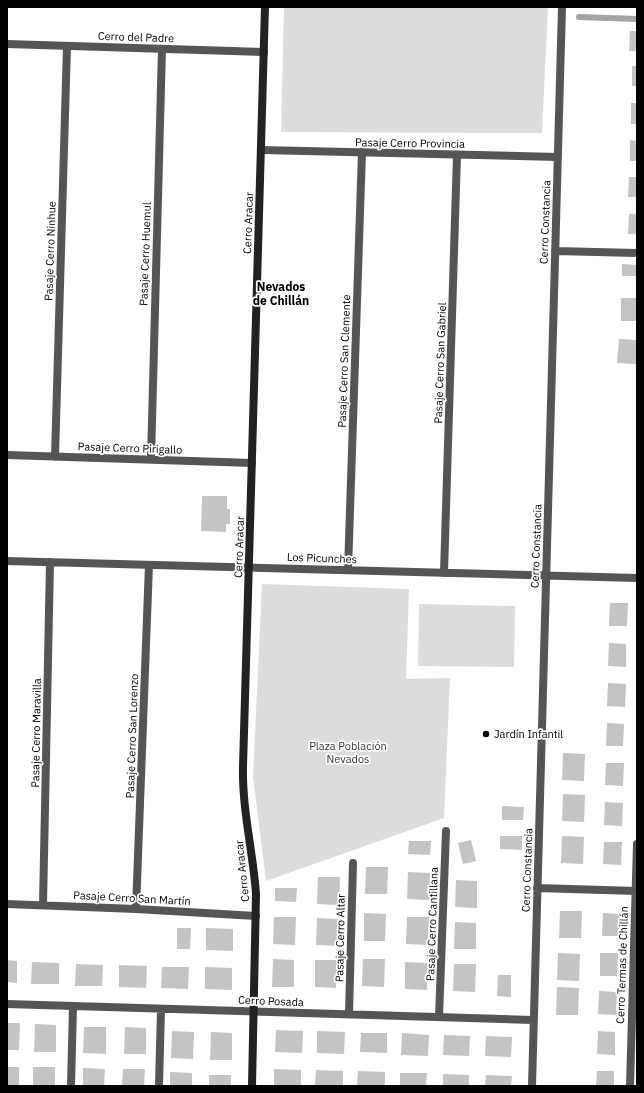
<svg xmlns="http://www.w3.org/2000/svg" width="644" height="1093" viewBox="0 0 644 1093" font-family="'IBM Plex Sans',sans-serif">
  <rect width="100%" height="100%" fill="#fff"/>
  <path fill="#dcdcdc" d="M284,7H548L542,133L281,132Z
    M262,584L409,589L406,679L450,678L444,818L266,881L253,777Z
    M419,604L515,606L514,667L418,666Z"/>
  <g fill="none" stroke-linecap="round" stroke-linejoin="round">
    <path stroke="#a3a3a3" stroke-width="6" d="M579,17L637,19"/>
  </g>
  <path fill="#c4c4c4" d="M630,31H637V51H629Z
    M632,66H637V86H632Z
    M631,103H637V124H631Z
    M630,140L637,141V161H630Z
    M629,177H637V197H628Z
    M629,214H637V234H628Z
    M622,264L637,265V276H622Z
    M621,298H637V321H621Z
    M619,339L637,340V364L617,363Z
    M202,496H227V509H230V524H226V532L201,531Z
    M610,603H628L627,626H609Z
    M609,643L626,644V667L608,666Z
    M608,683L626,684L625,707L607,706Z
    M607,723L624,724L623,746H606Z
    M563,753L585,754L584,781L562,780Z
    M606,763H624L623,786L605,785Z
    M563,794L585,795L584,822L562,821Z
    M605,802L623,803L622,826L604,825Z
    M502,806L524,807L523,820H502Z
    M500,836H522V850L500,849Z
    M562,836L584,837L583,864L561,863Z
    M471,840L476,861L463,864L458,843Z
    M409,841H431L430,855L408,854Z
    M604,842H622L621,865L603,864Z
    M366,867H388L387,894H365Z
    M408,872L430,873L429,900L407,899Z
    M318,877H340L339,905L317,904Z
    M456,880L477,881V908L455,907Z
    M275,888H297L296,902L275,901Z
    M560,911H582L581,938H559Z
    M364,913L386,914L385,941H364Z
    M603,913L620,914L619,936H602Z
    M274,917H296L295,945L273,944Z
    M407,917H429L428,945L406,944Z
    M317,918L338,919V946L316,945Z
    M455,922L476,923V949H454Z
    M177,928H191L190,949H177Z
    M206,928L233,929V951L206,950Z
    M558,953L580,954L579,981L557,980Z
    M600,953H618L617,976H600Z
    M273,959L294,960V987H272Z
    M363,959H385L384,987L362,986Z
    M7,960L17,961V983L7,982Z
    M315,960H337L336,988L315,987Z
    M32,962L59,963V984H31Z
    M405,962L427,963V990L405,989Z
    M76,964L103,965L102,986H75Z
    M454,964H476L475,992L453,991Z
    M119,965L147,966L146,988L119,987Z
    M162,967H189L188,989L161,988Z
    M205,967L232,968V990L205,989Z
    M498,975H511V997L497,996Z
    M557,987L579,988L578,1015H556Z
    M599,991L617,992L616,1015L598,1014Z
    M7,1023H20L19,1050H7Z
    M35,1024L56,1025V1052H34Z
    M84,1027H106V1054L83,1053Z
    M125,1027L146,1028V1054H124Z
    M276,1030L303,1031L302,1053L275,1052Z
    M172,1031L194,1032L193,1059L171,1058Z
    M317,1031L345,1032L344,1054L317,1053Z
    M598,1031L615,1032V1055L597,1054Z
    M211,1032L232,1033V1060H210Z
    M361,1033H387V1053L360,1052Z
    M402,1033L429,1035L428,1056L401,1055Z
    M444,1035L470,1036L469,1056L443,1055Z
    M486,1036L512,1037L511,1057L485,1056Z
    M7,1067H19V1086H7Z
    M33,1067H55V1086H33Z
    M83,1068L105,1069L104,1086H83Z
    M123,1069H145L144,1086H122Z
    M274,1069L301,1070V1086H274Z
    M316,1070L343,1071V1086H315Z
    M358,1071L385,1072V1086H357Z
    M597,1071H614V1086H596Z
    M170,1072L192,1073V1086H170Z
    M400,1073H427L426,1086H400Z
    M443,1074L469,1075V1086H443Z
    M209,1075H231V1086H209Z
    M486,1075L512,1076L511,1086H485Z"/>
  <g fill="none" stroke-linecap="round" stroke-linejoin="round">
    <path stroke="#555" stroke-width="8" d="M7,44L264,52
      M261,150L558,157
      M555,251L637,253
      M7,455L252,463
      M55,457L67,46
      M151,459L162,49
      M7,561L637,578
      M348,570L362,152
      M444,573L457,155
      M537,888L637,891
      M7,904L136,909L256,916
      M43,905L50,562
      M136,909L149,565
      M7,1004L533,1020
      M349,1015L353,863
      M439,1017L446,831
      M71,1086L73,1006
      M159,1086L161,1009
      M532,1086L562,7
      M630,1086L637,844"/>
    <path stroke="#222" stroke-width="8" d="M252,1086L256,894C253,852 242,809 243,767L265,7"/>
  </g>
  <circle fill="#000" stroke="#fff" stroke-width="1.5" cx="486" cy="734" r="4"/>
  <g text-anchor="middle" stroke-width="3.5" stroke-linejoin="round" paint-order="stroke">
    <g font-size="11" fill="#000" stroke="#fff">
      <text transform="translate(136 37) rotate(2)" y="4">Cerro del Padre</text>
      <text transform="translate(410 143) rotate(1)" y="4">Pasaje Cerro Provincia</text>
      <text transform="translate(545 222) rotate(-88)" y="4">Cerro Constancia</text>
      <text transform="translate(248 223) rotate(-88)" y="4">Cerro Aracar</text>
      <text transform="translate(50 251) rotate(-88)" y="4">Pasaje Cerro Ninhue</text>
      <text transform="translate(145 254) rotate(-88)" y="4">Pasaje Cerro Huemul</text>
      <text transform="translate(344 361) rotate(-88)" y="4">Pasaje Cerro San Clemente</text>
      <text transform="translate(440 363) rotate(-88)" y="4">Pasaje Cerro San Gabriel</text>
      <text transform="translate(130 448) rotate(2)" y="4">Pasaje Cerro Pirigallo</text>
      <text transform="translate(536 546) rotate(-88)" y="4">Cerro Constancia</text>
      <text transform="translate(239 547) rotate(-88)" y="4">Cerro Aracar</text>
      <text transform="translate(322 558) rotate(2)" y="4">Los Picunches</text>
      <text transform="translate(36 733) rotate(-89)" y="4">Pasaje Cerro Maravilla</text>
      <text transform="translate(132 736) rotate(-88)" y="4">Pasaje Cerro San Lorenzo</text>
      <text transform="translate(527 870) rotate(-88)" y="4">Cerro Constancia</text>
      <text transform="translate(242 871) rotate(-96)" y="4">Cerro Aracar</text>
      <text transform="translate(132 898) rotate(3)" y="4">Pasaje Cerro San Martín</text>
      <text transform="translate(432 924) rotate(-88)" y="4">Pasaje Cerro Cantillana</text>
      <text transform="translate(340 938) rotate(-89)" y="4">Pasaje Cerro Altar</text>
      <text transform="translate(622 965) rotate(-88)" y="4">Cerro Termas de Chillán</text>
      <text transform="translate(271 1001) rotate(2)" y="4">Cerro Posada</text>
    </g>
    <g font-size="11" fill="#000" stroke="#fff" text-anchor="start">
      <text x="494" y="738">Jardín Infantil</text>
    </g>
    <g font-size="11" fill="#333" stroke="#fff">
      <text x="348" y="750">Plaza Población<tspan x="348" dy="13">Nevados</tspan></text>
    </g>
    <g font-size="12" font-weight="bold" fill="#000" stroke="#fff">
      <text x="281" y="291">Nevados<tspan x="281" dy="14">de Chillán</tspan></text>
    </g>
  </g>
  <rect width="644" height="1093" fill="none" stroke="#000000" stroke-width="16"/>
</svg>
